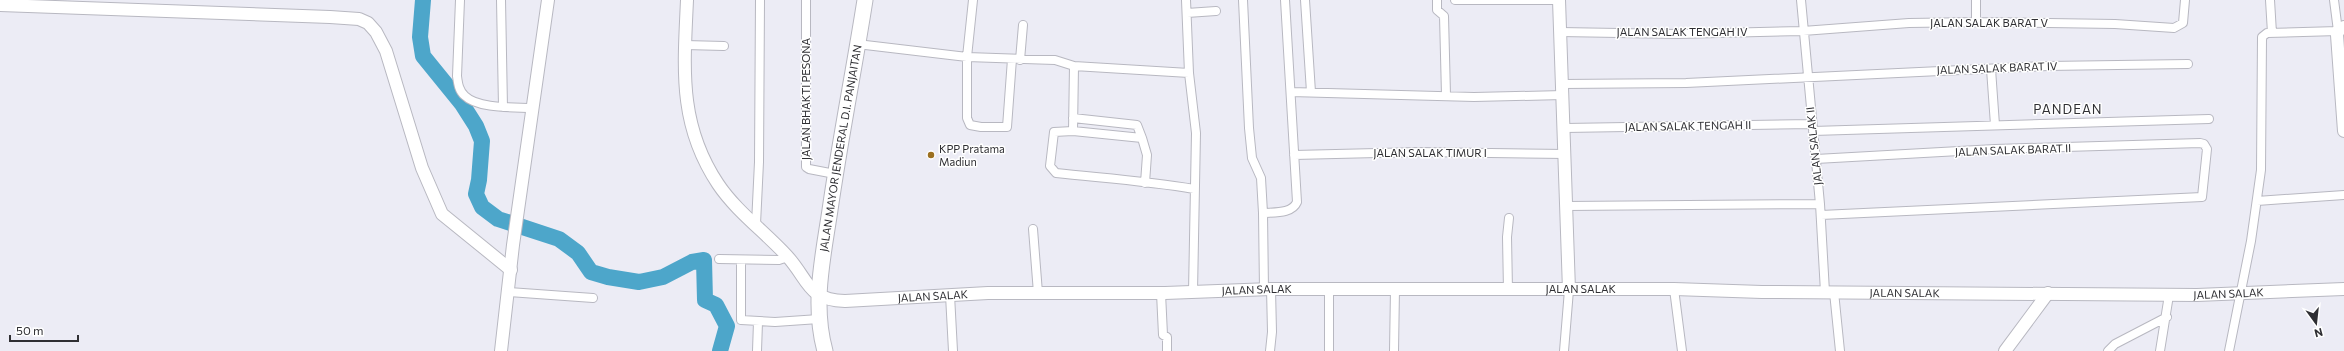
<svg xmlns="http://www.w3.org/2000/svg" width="2344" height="351" viewBox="0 0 2344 351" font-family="Commissioner,sans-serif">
  <rect width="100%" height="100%" fill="#ececf5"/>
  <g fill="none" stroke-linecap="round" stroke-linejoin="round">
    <path stroke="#4da6ca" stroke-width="16" d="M423,0L420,37L423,56L462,104L476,126L482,141L479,180L476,194L482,207L498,219L559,239L578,253L591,272L608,277L639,282L663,277L692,262L704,260L705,300L716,305L727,326L720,351"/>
    <g stroke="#b8b8c1" stroke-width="10">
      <path id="street" d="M460,0L457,76C458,84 459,91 465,96C478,109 515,107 532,108
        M501,0L503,107
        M806,0V167L809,169L835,174
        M973,0L967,57V118L970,125L981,127H1007L1012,59
        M1186,0L1189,73L1196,133L1193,292
        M1243,0L1249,128L1252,158L1261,178L1263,213
        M1305,0L1311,92
        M1437,0V10L1444,16L1446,95
        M1455,0H1559
        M1801,0L1820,204L1825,292
        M1976,0V22
        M2270,0L2272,33
        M1187,13L1216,11
        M1560,32L1678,34L1803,31L1909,23L1976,22L2115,24L2174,28L2183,23L2185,0
        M857,44L967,57L1055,60L1074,66L1073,131
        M685,45L724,46
        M1020,60L1023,25
        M1074,66L1189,73
        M1991,69L1995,125
        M1562,84L1686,83L2047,66L2188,64
        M1291,92L1474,97L1563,95
        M1073,118L1137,125L1142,138
        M1565,128L1812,124
        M1813,131L2209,119
        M1294,155L1419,152L1566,154
        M1816,159L1995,149L2200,143L2204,144L2207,149L2202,197L1821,215
        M1145,183L1147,155L1142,138L1073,131L1054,132L1050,166L1056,173C1102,178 1149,181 1194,189
        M2257,201L2344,195
        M1566,206L1820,204
        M756,224L759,162L760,0
        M1033,229L1038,293
        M719,259L779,260L788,257
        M741,260V320L775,322L819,319
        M1674,289L1682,351
        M1264,290L1263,213C1274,212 1292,214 1297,202L1285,0
        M1508,290L1507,237L1509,218
        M509,292L593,298
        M1834,292L1840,351
        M1161,293L1163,335L1167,337V351
        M950,295L953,351
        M757,351L758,322
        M1270,351L1272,332L1271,289
        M1329,351V291
        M1394,351L1395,289
        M1564,351L1569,290
        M2108,351L2115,344L2167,317
        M2160,351L2169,295
        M2229,351L2251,241L2261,170L2262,37L2267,33L2338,31L2334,0"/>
    </g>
    <g stroke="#b8b8c1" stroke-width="14">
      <g id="secondary">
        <path id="s1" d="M687,0C684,68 678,124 718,184C736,211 765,232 787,256C809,280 807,300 845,301L988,293H1165L1271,289H1674L1762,292L2197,295L2344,289"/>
        <path d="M1559,0L1569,290"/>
        <path d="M0,5L330,17L359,19L368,23L376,32L386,51L422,168L442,214L511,270"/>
        <path d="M2344,27L2338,31L2337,35L2344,131"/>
        <path d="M501,351L513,245L548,0"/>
        <path d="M2005,351L2048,293"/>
      </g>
    </g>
    <g stroke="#b8b8c1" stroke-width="17">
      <g id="highway">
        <path id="s2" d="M825,351C812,304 823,257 830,210C840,140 854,70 865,0"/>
      </g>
    </g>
    <use href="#street" stroke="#fff" stroke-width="8"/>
    <use href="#secondary" stroke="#fff" stroke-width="12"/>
    <use href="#highway" stroke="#fff" stroke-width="15"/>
  </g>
  <circle fill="#9c7020" stroke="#fff" stroke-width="1.5" cx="931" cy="155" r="4"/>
  <g text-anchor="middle" stroke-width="3" stroke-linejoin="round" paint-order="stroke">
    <g font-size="11" fill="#2f2f33" stroke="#fff">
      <text x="1989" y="27">JALAN SALAK BARAT V</text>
      <text x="1682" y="36">JALAN SALAK TENGAH IV</text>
      <text transform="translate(1997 68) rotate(-2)" y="4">JALAN SALAK BARAT IV</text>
      <text transform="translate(806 99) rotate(-90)" y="4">JALAN BHAKTI PESONA</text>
      <text transform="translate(1688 126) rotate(-1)" y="4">JALAN SALAK TENGAH II</text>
      <text transform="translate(1814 146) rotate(-96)" y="4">JALAN SALAK II</text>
      <text dy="4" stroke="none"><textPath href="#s2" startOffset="205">JALAN MAYOR JENDERAL D.I. PANJAITAN</textPath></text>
      <text transform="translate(2013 150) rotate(-2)" y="4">JALAN SALAK BARAT II</text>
      <text x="1430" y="157">JALAN SALAK TIMUR I</text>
      <text dy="4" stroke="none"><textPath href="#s1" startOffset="1104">JALAN SALAK</textPath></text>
      <text dy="4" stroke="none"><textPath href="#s1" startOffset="780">JALAN SALAK</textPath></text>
      <text dy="4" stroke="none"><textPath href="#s1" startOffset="1428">JALAN SALAK</textPath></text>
      <text dy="4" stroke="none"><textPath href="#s1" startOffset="1752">JALAN SALAK</textPath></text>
      <text dy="4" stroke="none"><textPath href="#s1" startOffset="456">JALAN SALAK</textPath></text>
    </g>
    <g font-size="11" fill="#2f2f33" stroke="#fff" text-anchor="start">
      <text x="939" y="153">KPP Pratama<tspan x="939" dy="13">Madiun</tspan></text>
    </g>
    <g font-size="13" letter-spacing="1" fill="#2f2f33" stroke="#fff">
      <text x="2068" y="114">PANDEAN</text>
    </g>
  </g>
  <g transform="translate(2316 323) rotate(165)" stroke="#ffffff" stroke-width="3" paint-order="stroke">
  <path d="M0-3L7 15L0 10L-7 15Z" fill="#2f2f33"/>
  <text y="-6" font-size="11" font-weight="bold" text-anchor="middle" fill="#2f2f33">N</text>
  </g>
  <path d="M10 335v6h68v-6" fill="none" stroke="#2f2f33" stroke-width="2"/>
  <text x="16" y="335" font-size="12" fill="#2f2f33" stroke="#ffffff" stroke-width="3" paint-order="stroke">50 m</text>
</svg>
